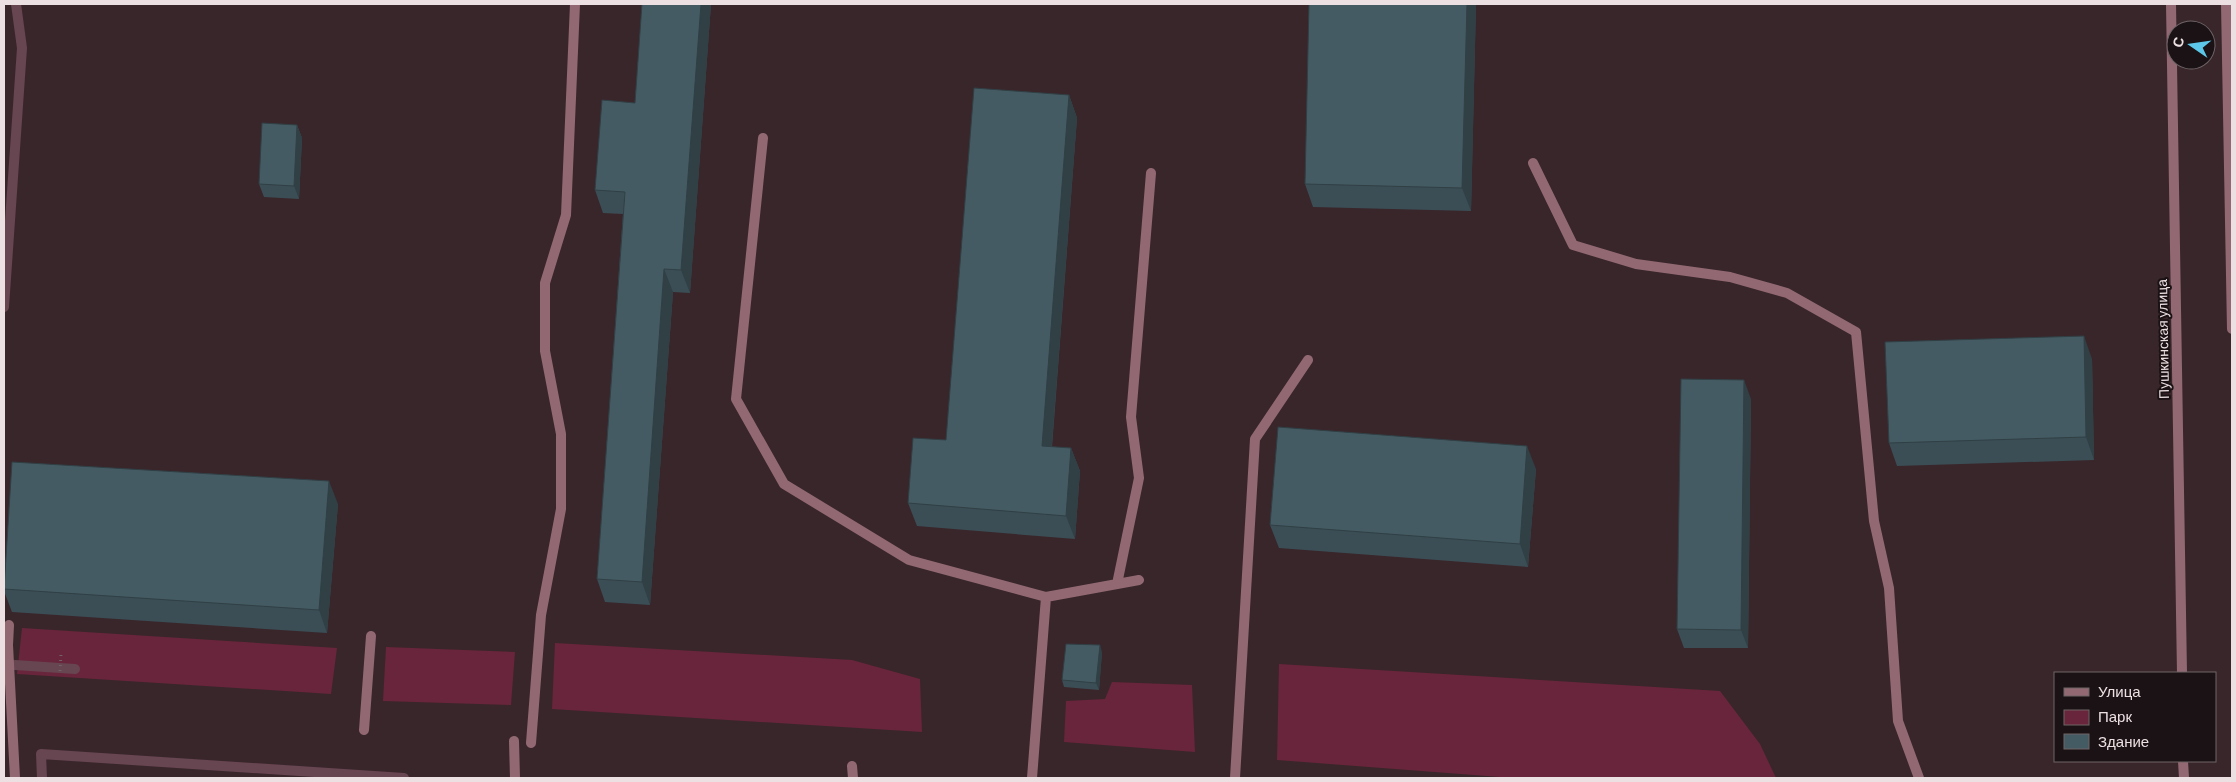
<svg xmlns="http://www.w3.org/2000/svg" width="2236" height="782" viewBox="0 0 2236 782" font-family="Barlow,sans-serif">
  <rect width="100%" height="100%" fill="#39262b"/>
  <path fill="#69253b" d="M22,628L337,648L331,694L17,674Z
    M555,643L852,660L920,679L922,732L552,709Z
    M386,647L515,652L511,705L383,701Z
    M1279,664L1720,691L1760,744L1776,778H1513L1277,760Z
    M1112,682L1192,685L1195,752L1064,742L1066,701L1105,699Z"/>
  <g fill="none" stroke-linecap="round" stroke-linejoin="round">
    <path stroke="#674551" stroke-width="10" d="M4,307L22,48L16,4
      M15,665L75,669
      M42,778L41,754L404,778"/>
    <path stroke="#726165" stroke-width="3" stroke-dasharray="1 4" stroke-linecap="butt" d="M60,671L61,654"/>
    <path stroke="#926973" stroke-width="10" d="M763,138L736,399L784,484L909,560L1046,597L1139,580
      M1533,163L1573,245L1636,264L1730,277L1787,293L1856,332L1874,521L1889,588L1898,721L1919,778
      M1117,584L1139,478L1131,417L1151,173
      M9,625L8,645L15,778
      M364,730L371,636
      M514,741L515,778
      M531,743L541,615L561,509V434L545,351V283L566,215L575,4
      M852,766L853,778
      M1032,778L1046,597
      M1235,778L1255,439L1308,360"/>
    <path stroke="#926973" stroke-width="10" d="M2171,4L2182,673
      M2226,4L2232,329
      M2183,761L2184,778"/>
  </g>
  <path fill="#3b4e55" d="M642,4H711L690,293L673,292L650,605L605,602L597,579L623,214L603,213L595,190L635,103Z
    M1476,4L1471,211L1313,207L1305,184Z
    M1069,95L1077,118L1052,447L1071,448L1080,471L1075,539L917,526L908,503L946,440Z
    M297,125L302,138L299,199L264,197L259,184Z
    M2092,359L2094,460L1897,466L1889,443Z
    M1751,399L1748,648H1684L1677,629Z
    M1536,469L1528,567L1279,548L1270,525Z
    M338,504L327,633L12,612L4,591V582Z
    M1102,652L1099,690L1064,687L1062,680Z"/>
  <path fill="#304045" d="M701,4H711L690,293L681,270Z
    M1467,4H1476L1471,211L1462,188Z
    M1069,95L1077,118L1050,469L1042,446Z
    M297,125L302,138L299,199L294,186Z
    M664,269L673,292L650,605L642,582Z
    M2084,336L2092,359L2094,460L2086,437Z
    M1744,380L1751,399L1748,648L1741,630Z
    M1527,446L1536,469L1528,567L1520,544Z
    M1071,448L1080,471L1075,539L1066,516Z
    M329,481L338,504L327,633L319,610Z
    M1100,645L1102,652L1099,690L1096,683Z"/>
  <path fill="#455b63" stroke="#304045" d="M642,4H701L681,270L664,269L642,582L597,579L625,192L595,190L602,100L635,103Z
    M1309,4H1467L1462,188L1305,184Z
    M974,88L1069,95L1042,446L1071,448L1066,516L908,503L913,438L946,440Z
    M262,123L297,125L294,186L259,184Z
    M2084,336L2086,437L1889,443L1885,342Z
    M1681,379L1744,380L1741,630L1677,629Z
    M1278,427L1527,446L1520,544L1270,525Z
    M12,462L329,481L319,610L4,589Z
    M1066,644L1100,645L1096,683L1062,680Z"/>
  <g text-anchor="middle" stroke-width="4" stroke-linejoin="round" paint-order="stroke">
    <g font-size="14" fill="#ede0e3" stroke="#1a1214">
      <text transform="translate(2163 339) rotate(-91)" y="5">Пушкинская улица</text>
    </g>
  </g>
  <rect width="2236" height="782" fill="none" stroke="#ede0e3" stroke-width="10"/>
  <rect x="2054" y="672" width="162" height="90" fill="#1a1214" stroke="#6e6467"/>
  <rect x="2064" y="688" width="25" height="8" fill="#926973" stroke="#6e6467"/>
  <text x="2098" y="697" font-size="15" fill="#ede0e3">Улица</text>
  <rect x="2064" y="710" width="25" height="15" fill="#69253b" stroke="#6e6467"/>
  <text x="2098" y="722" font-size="15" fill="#ede0e3">Парк</text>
  <rect x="2064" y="734" width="25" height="15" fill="#455b63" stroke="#6e6467"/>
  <text x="2098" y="747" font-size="15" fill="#ede0e3">Здание</text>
  <g transform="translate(2191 45) rotate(283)"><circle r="24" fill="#1a1214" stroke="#6e6467"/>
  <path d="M0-4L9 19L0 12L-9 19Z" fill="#5cc7e8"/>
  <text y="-8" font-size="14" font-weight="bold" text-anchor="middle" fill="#ede0e3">С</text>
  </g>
</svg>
